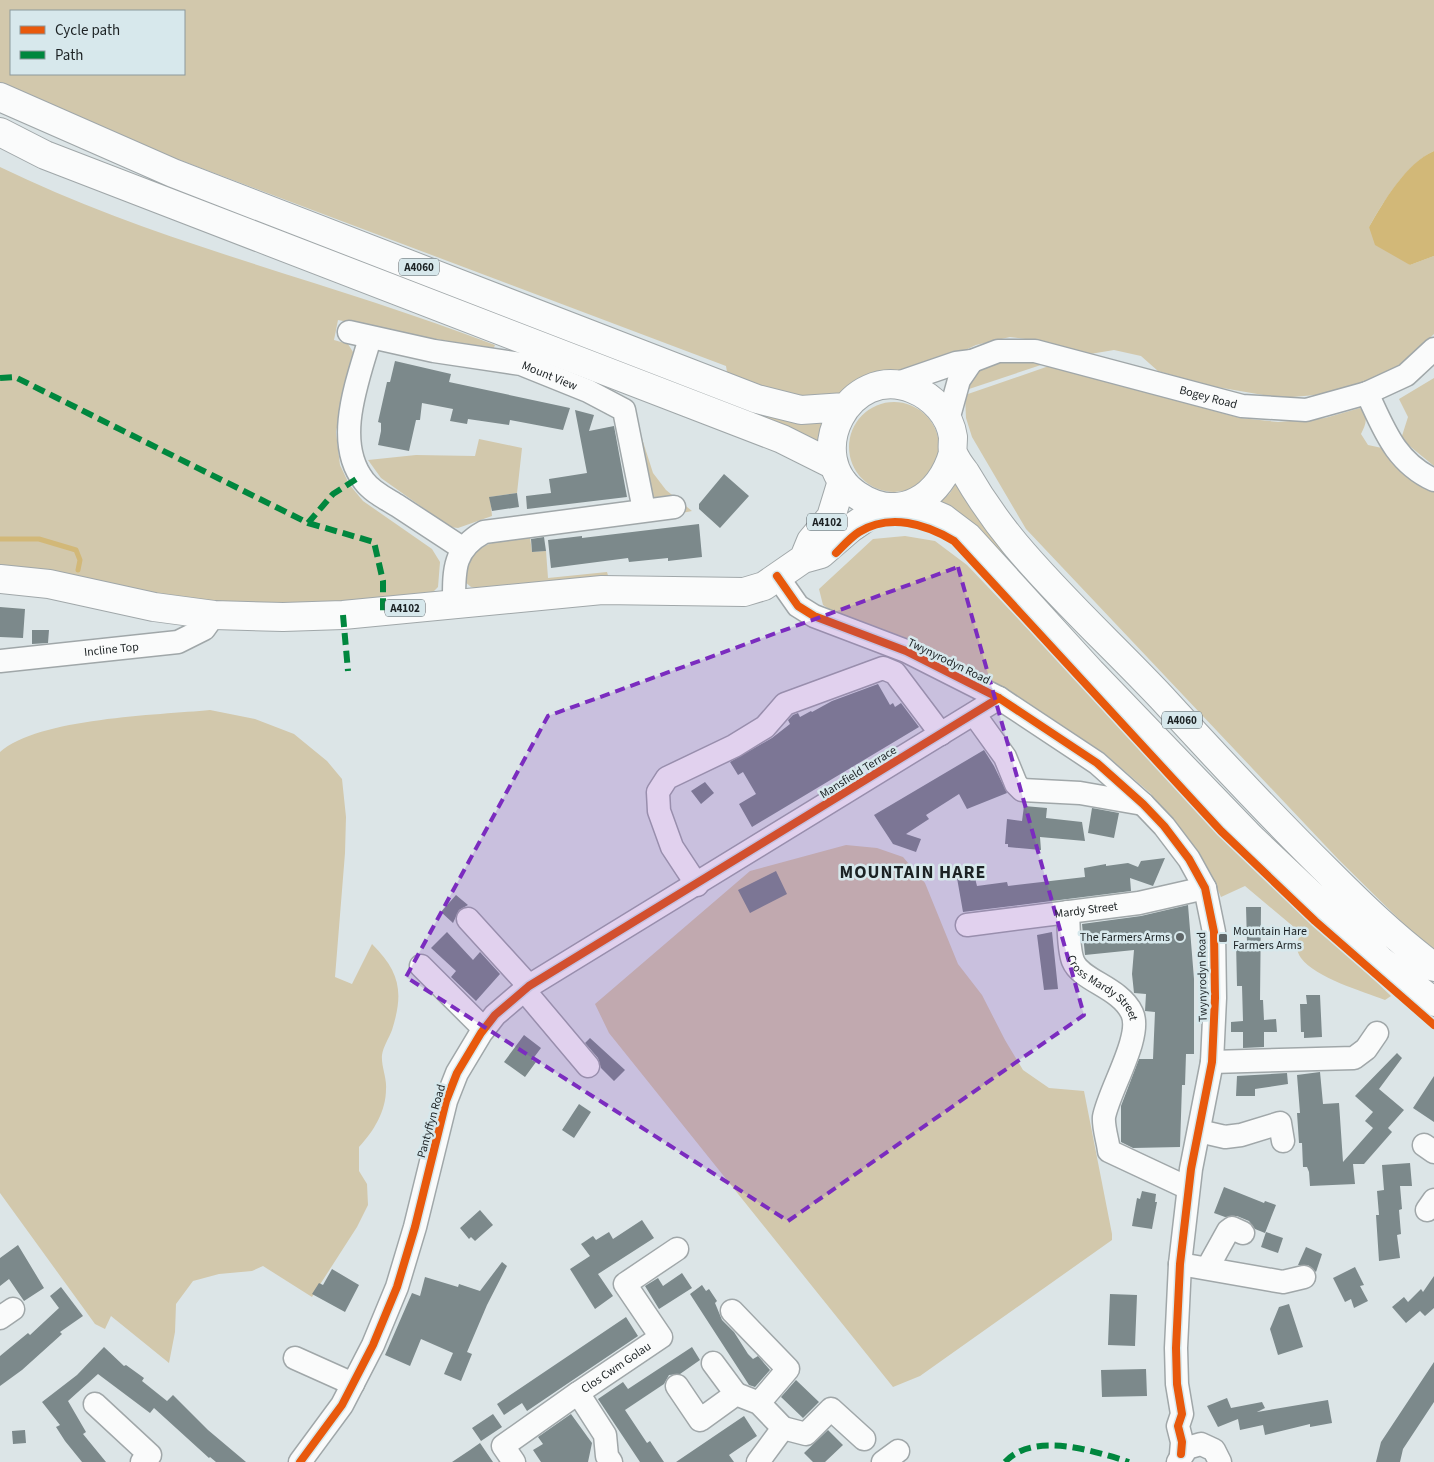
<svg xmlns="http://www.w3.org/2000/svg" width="1434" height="1462" viewBox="0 0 1434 1462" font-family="'Source Sans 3',sans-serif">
  <rect width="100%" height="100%" fill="#dce5e7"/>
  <path fill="#d2c8ac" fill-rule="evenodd" d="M0,0H1434V151C1407,163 1383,202 1369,227L1410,265L1434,256V334L1396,369L1362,386L1327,394L1281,398L1205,385L1158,371L1141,356L1114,350L1090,354L1041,341L1010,337L976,345L944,360L908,372H879L855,382L838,395L818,400L762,388L727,372L726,366L156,151L0,84ZM11,11H184V74H11Z
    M0,167C158,244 332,282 495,345L493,350L338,320L334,340L348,344L353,352L336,432L340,465L349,484L363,501L432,549L440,562L438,587L432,593L265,608L184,603L74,575L0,565Z
    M999,359L1047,363L963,391L981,366Z
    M1049,366L1240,418L1278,422L1325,418L1360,408C1369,417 1366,424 1361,434L1368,445L1382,448L1418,483L1434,489V949L1416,936L1339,860L1026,529L972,437L966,418L965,395Z
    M1434,378V466L1401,439L1408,417L1399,399Z
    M729,396L825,419L819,445L725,405Z
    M849 447a45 45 0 1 1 90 0a45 45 0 1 1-90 0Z
    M638,426L653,473L666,490L692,511L682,513L647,498Z
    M479,439L522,448L517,493L490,497L492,516L458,528L450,527L381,478L368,460L416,455L475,456Z
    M959,478L1009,552L999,557L958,514L940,502L950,493Z
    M905,536L935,541L967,565L1234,845L1391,996L1385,1000C1362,991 1316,978 1301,958C1295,950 1297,941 1301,933L1245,886L1221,897L1215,883L1172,820L1150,793L1104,753L1004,689L838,615L823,605L819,589L873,539Z
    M530,537L532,552L546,551L548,578L607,572L609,579L481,589L471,587L464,581C471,539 495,542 530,537Z
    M210,710L255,719L294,734L327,761L342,779L346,817L345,853L335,977L352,984L372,944C400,972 404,992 392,1030C389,1038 383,1047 382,1055C381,1066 387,1078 386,1089C386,1111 374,1131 359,1147V1171L367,1184L368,1205L357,1227L312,1297L263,1266L252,1271L219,1274L193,1281L176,1304L175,1332L169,1363L111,1316L105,1329L95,1324L0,1193V752C38,718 158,715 210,710Z
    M846,845L877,848L903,857L925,883L958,964L982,995L1005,1040L1023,1070L1049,1088L1084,1091L1112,1234V1240L920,1376L893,1387L609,1033L595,1004L750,871Z"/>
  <path fill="#d2b878" d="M1434,151V256L1410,265L1375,245L1369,227C1383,202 1407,162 1434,151Z"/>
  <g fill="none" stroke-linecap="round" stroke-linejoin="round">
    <path stroke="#d2b878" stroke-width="5" d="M0,539H39L76,550L80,560L78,570"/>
  </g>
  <path fill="#7c898b" d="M395,361L451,374L449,382L570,408L563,430L510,420L509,425L468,419L467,424L450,421L453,409L422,403L420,420H416L409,451L378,445L381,431V423L378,422L387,382H390Z
    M575,410L594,415L589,431L614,426L627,497L527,509L526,496L551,493L549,479L587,473Z
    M724,474L749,496L720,528L699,509V504Z
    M517,493L519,507L492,511L489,497Z
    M699,524L702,557L668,561V558L629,562L628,558L551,568L548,540L582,536V538Z
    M544,537L546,551L532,552L531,539Z
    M0,607L25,609L23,638L0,637Z
    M32,630H49L48,643L32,644Z
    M878,684L890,705L893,703L895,707L901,703L919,727L752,827L739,804L756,794L743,772L738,775L730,762L772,738L790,724L788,720L793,715L798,713L800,717L811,711L812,712L832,701Z
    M984,750L994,766L1007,793L967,809L959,794L926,815L929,819L906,834L921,839L916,852L893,844L874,815Z
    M705,782L714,793L701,804L691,791Z
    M1024,806L1047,808L1046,818L1082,822L1085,841L1040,837L1041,850L1008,847V844H1005L1007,819L1022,821Z
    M1092,808L1119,813L1114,838L1088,833Z
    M1165,858L1153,886L1130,878L1131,891L963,912L957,878L974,874L977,886L1007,882L1008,886L1085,877L1084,868L1106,864V866L1128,863L1138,867L1141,861Z
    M776,871L787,894L750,913L738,890Z
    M456,895L468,905L459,910L453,923L441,912Z
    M1188,905L1194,979V1054H1186L1185,1085H1182L1180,1147L1133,1148L1121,1142V1106L1139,1059H1153L1155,1012L1145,1011L1146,994L1134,993L1132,974L1134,950L1085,955L1082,924L1141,916Z
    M1246,907H1261L1260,1000H1263L1264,1020L1276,1019L1277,1032H1264V1047L1243,1048V1032H1231V1022L1243,1021L1242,986H1237L1236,942H1247Z
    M447,932L473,960L480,952L500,974L476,1001L451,977L456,971L431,948Z
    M1052,932L1058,989L1044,990L1037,935Z
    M1306,995H1320L1322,1037L1304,1038V1032H1301L1300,1004H1307Z
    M524,1035L541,1048L532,1060L536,1062L525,1077L504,1062Z
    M590,1038L625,1070L614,1081L601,1068L598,1058L585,1043Z
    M1397,1053L1402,1058L1379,1089L1404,1110L1388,1128L1392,1132L1364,1164H1353L1355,1184L1310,1186L1309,1172L1307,1167H1303L1302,1143H1299L1297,1113H1300L1297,1075L1320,1072L1323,1104L1339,1103L1343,1162L1373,1128L1365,1121L1373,1112L1355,1096Z
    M1287,1073L1288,1084L1255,1089V1096H1236L1237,1076Z
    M1434,1076V1122L1413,1108Z
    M579,1104L591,1112L574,1138L562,1130Z
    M1410,1163L1412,1186H1400L1402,1209L1399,1210L1401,1234L1397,1235L1400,1258L1379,1261L1376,1215H1379L1377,1191L1384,1190L1382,1165Z
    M1224,1187L1264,1203L1265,1201L1276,1205L1265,1233L1255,1229L1249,1221L1237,1216L1225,1217L1214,1213Z
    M1142,1191L1156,1194L1155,1202H1157L1152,1229L1132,1226L1137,1198L1140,1199Z
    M480,1210L493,1225L475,1241L471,1237L469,1239L460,1228Z
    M642,1220L654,1238L598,1274L613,1296L595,1309L570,1269L590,1256L581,1244L593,1236L596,1240L609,1232L613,1239Z
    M1266,1232L1283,1238L1278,1253L1261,1247Z
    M18,1245L44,1288L24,1301L9,1279L0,1286V1258Z
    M1306,1247L1322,1254L1316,1272L1308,1265H1298Z
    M502,1262L507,1266L487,1305L467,1352L472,1354L461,1381L444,1374L453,1353L421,1339L410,1366L385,1355L412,1293L420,1296L425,1277L458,1287L459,1284L480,1291Z
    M1355,1267L1364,1285L1360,1286L1368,1301L1354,1308L1351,1299L1345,1302L1333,1278Z
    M332,1269L359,1285L345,1312L312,1294L319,1283L323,1285Z
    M682,1273L692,1288L659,1309L645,1286L658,1278L663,1286Z
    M1434,1276V1308L1425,1316L1420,1311L1406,1323L1392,1307L1404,1297L1408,1302L1421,1289L1423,1292Z
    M702,1285L706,1291L709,1289L717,1301L715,1303L722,1320L734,1332L748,1354L753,1359L758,1356L770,1370L755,1387L749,1385L690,1294Z
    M61,1287L83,1316L60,1332L62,1334L22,1370L0,1386V1356L28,1333L30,1335L59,1308L50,1296Z
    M1110,1294L1137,1295L1135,1346L1108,1345Z
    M1289,1304L1303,1347L1278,1355L1270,1329L1279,1307Z
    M626,1317L638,1336L527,1411L522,1403L504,1415L497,1404Z
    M104,1347L124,1366L126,1365L144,1378L142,1381L167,1401L173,1395L208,1430L246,1462H216L210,1457L209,1458L154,1408L150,1413L98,1374L68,1401L86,1432L83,1434L106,1462H82L65,1441L56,1427L60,1425L42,1402L77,1375Z
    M692,1347L700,1360L680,1374L669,1375L664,1384L625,1410L647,1443L650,1441L664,1462H640L598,1399L623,1382L628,1389Z
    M1434,1362V1402L1403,1449L1400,1462H1376L1381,1442Z
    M1146,1369L1147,1396L1102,1397L1101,1370Z
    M796,1380L819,1402L803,1418L781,1397Z
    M1227,1398L1231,1408L1262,1402L1265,1408L1257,1412L1328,1400L1332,1423L1310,1427V1424L1265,1435L1263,1425L1240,1430L1238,1419L1218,1427L1207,1406Z
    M493,1414L502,1427L481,1441L472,1428Z
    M571,1414L592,1443L588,1462H541L533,1450L543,1444L538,1437Z
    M744,1416L757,1436L729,1455L734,1462H676Z
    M25,1430L26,1443L13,1444L12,1431Z
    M828,1430L843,1445L825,1462H813L804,1453Z
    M480,1443L493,1462H452L470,1450Z"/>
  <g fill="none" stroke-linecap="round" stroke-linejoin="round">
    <g stroke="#a0a7a9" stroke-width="25">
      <g id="minor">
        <path id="s1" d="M349,332L434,351L521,364L588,391L624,410L644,510"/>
        <path d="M370,338C358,380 333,442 364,481C372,492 387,499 398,506C419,520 441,534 462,548"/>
        <path id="s2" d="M892,385L956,363L972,361L998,351H1035L1242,406L1306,410L1367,393L1406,375L1434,349"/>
        <path d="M1367,393C1384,429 1395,462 1434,480"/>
        <path d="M948,420L959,380L972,361"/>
        <path d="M777,576L798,606L814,616L906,651L999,698L1097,763L1143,804L1164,826L1189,859L1205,888L1214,932L1215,998L1212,1062L1191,1169L1180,1264L1176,1348L1177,1384L1182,1414L1178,1426L1182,1442L1181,1454"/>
        <path d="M454,603C454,570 453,549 484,532L674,507"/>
        <path id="s3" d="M0,661L178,642L204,629L214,615"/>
        <path d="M974,714L1005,757L1016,784L1022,790L1080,793L1143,804"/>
        <path d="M697,885L672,847L659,811L658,792L667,778L734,746L765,727L785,704L883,668L895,673L941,734"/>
        <path id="s4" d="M1068,912C1069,927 1068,948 1073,961C1081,981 1120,987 1132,1013C1143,1036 1109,1090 1104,1117C1103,1127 1108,1141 1109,1151L1188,1188"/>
        <path d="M468,919L529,986"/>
        <path id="s5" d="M967,925L1139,903L1205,888"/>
        <path d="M421,966L484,1029"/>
        <path d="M524,990L588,1066"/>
        <path d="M1212,1062L1354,1058L1366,1049L1377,1033"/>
        <path d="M1199,1131L1225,1137L1241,1135L1280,1123L1283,1141"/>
        <path d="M1424,1145L1434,1152"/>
        <path d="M1427,1210L1434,1200"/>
        <path d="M1180,1264L1283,1282L1304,1277"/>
        <path d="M1208,1267L1228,1231L1232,1228L1243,1233"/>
        <path d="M732,1311L788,1369L759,1403"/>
        <path d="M0,1318L13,1309"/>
        <path d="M295,1358L353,1384"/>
        <path d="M713,1363L736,1394"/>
        <path d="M677,1386L700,1420L736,1394L759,1403L783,1428L758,1462"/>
        <path d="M95,1404L150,1455L142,1462"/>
        <path d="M783,1428L806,1434L831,1409L864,1439"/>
        <path d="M300,1462L342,1405L373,1345L397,1287L415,1227L446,1101L457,1073L481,1033L495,1015L529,986L999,698"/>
        <path d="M514,1462L503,1446L578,1393"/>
        <path id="s6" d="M611,1462L607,1456L605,1435L578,1393L661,1337L625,1284L677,1249"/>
        <path d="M883,1462L898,1451"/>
        <path d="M1178,1462L1187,1448L1201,1444L1214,1450L1220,1462"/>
      </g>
    </g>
    <g stroke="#a0a7a9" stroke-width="30">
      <path id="major" d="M804,558L811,541L831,517L842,481
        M0,579L49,584L154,607L214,615L283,617L343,615L602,590L744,592L764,586L803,559L821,554L851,528L870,515L892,507"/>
    </g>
    <g stroke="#a0a7a9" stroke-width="30">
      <path id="highway" d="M0,97L173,173L757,399L801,410L845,407
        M0,132L45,155L782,439L834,465
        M953,453C941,497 900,524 857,495C800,457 849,362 913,389C933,397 950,415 953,437C953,442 952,449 953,453C956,460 961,467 965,472C980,498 996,521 1015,544C1060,598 1113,646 1162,698C1216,757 1271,816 1328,872C1362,906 1395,938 1434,967
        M911,504L943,518L968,537L1091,672L1251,838L1380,960L1434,1002"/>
    </g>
    <use href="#minor" stroke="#fafbfb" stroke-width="22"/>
    <use href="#major" stroke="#fafbfb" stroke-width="28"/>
    <use href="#highway" stroke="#fafbfb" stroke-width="28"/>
    <path stroke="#00873e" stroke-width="6" stroke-dasharray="12 6" stroke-linecap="butt" d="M0,378L15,377L308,523L333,494L361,476
      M308,523L374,542L383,581V611
      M343,615L348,671
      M1005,1462C1034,1431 1094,1451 1129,1462"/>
    <g stroke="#d7e8ec" stroke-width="11">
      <path id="cycleway" d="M836,553C843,546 851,537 859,532C890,513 926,524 954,541L1221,831L1315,921L1434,1025
        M777,576L798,606L814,616L906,651L999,698L1097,763L1143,804L1164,826L1189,859L1205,888L1214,932L1215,998L1212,1062L1191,1169L1180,1264L1176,1348L1177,1384L1182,1414L1178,1426L1182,1442L1181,1454
        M300,1462L342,1405L373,1345L397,1287L415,1227L446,1101L457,1073L481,1033L495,1015L529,986L999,698"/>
    </g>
    <use href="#cycleway" stroke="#e8590c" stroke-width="8"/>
  </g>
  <path fill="#7b2cbf" fill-opacity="0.2" stroke="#7b2cbf" stroke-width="4" stroke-dasharray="10 6" stroke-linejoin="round" d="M958,567L1084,1015L788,1221L406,977L548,716Z"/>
  <g fill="#5f6668" stroke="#d7e8ec" stroke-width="2">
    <circle cx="1180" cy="937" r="5"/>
    <rect x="1218" y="933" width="10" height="10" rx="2.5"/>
  </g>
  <g text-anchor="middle" stroke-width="5" stroke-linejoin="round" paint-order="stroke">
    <g fill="#d7e8ec" stroke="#545d60" stroke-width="1">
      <rect x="399" y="258.5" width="40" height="17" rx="4"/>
      <rect x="807" y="513.5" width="40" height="17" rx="4"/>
      <rect x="385" y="599.5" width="40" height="17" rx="4"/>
      <rect x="1162" y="711.5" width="40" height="17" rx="4"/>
    </g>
    <g font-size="11" font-weight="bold" fill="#1c2224">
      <text x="419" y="271">A4060</text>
      <text x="827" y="526">A4102</text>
      <text x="405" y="612">A4102</text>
      <text x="1182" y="724">A4060</text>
    </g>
    <g font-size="12" fill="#1c2224" stroke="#d7e8ec">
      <text dy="4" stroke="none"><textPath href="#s1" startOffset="206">Mount View</textPath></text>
      <text dy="4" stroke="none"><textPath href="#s2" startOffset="328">Bogey Road</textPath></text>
      <text dy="4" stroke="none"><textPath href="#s3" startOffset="112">Incline Top</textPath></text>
      <text transform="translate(949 661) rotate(26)" y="4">Twynyrodyn Road</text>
      <text transform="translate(858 772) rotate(-32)" y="4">Mansfield Terrace</text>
      <text dy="4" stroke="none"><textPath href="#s5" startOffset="120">Mardy Street</textPath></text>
      <text transform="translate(1202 977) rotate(-91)" y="4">Twynyrodyn Road</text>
      <text dy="4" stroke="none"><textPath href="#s4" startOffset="90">Cross Mardy Street</textPath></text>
      <text transform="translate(431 1121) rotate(-74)" y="4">Pantyffyn Road</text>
      <text dy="4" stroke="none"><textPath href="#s6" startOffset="124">Clos Cwm Golau</textPath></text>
    </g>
    <g font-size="12" fill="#1c2224" stroke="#d7e8ec" text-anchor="start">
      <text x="1233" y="935">Mountain Hare<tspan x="1233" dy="14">Farmers Arms</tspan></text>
      <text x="1170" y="941" text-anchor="end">The Farmers Arms</text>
    </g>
    <g font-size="18" font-weight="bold" letter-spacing="1" fill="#1c2224" stroke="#d7e8ec">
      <text x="913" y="878">MOUNTAIN HARE</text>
    </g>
  </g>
  <rect x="10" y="10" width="175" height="65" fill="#d7e8ec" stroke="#8c999c"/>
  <rect x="20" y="26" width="25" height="8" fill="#e8590c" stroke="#8c999c"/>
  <text x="55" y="35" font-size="15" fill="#1c2224">Cycle path</text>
  <rect x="20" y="51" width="25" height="8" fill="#00873e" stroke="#8c999c"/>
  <text x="55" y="60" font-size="15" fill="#1c2224">Path</text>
</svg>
